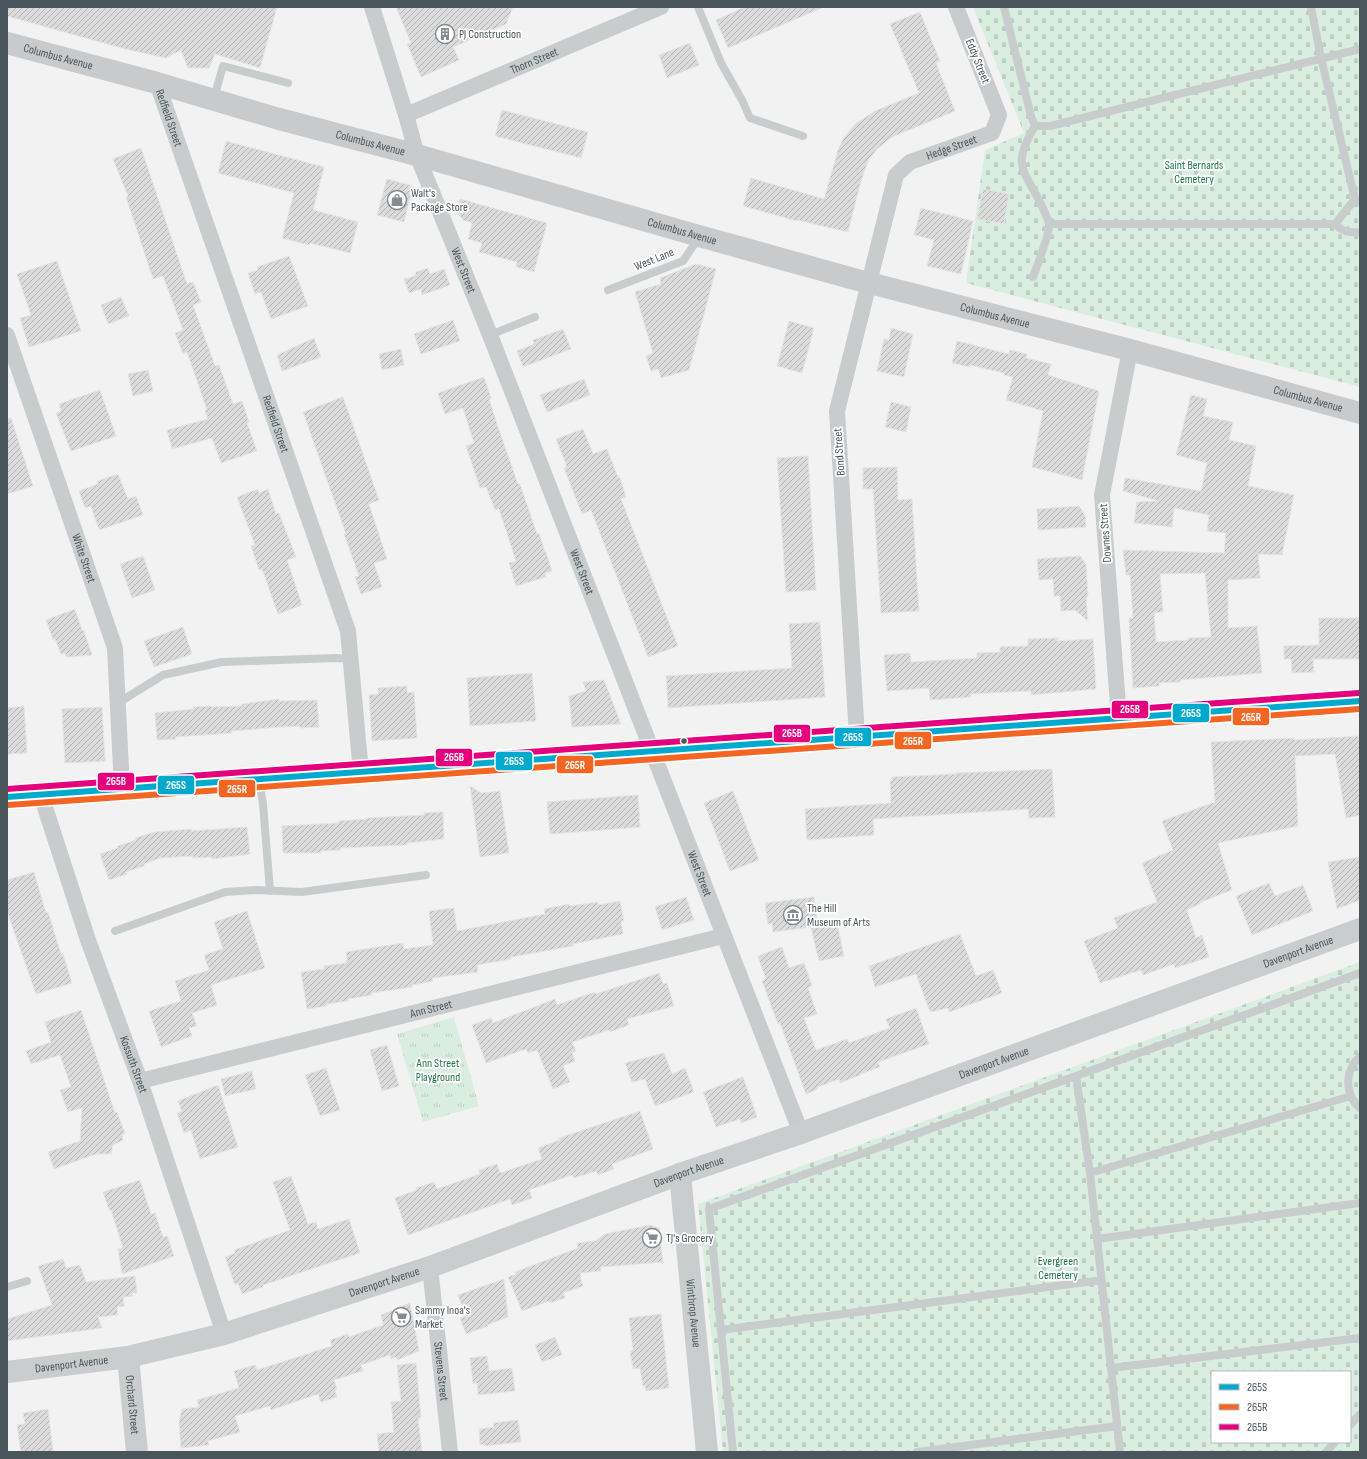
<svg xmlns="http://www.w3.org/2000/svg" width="1367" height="1459" viewBox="0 0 1367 1459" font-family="'Sofia Sans Condensed',sans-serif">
  <defs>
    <pattern id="cemetery-stones" width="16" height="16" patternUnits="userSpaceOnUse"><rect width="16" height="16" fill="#d9eee0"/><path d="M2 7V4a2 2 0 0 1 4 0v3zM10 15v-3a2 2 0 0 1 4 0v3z" fill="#bccec3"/></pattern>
    <pattern id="park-tufts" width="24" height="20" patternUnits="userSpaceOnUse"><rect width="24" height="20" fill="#d9eee0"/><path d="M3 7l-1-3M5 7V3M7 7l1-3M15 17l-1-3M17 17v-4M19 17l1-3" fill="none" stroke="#bccec3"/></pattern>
    <pattern id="building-hatch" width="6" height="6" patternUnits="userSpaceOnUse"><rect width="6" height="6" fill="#dbdbdc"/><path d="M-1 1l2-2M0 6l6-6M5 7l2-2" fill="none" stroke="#b4b4b6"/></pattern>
  </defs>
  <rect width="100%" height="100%" fill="#f2f2f2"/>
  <path fill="url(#cemetery-stones)" fill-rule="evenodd" d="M973,7H1360V387L966,283L985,150L1024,133Z
    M1360,962V1452H723L698,1204ZM1212,1372H1350V1442H1212Z"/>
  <path fill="url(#park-tufts)" d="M454,1017L479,1106L423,1122L397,1034Z"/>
  <path fill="url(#building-hatch)" stroke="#e3e4e4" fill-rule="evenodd" d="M7,7H277L260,68L215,54L209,68H188L181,50L166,58L125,49L7,16Z
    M396,7H513L506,24L453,47L459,60L421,77L407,44L411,43Z
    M745,7H824L728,48L716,20Z
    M920,12L940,61L936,63L955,111L892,137L877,149L868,161L861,181L848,232L797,220V221L743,206L751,178L824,199L838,150L843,139L855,124L875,111L919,93L890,24Z
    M690,43L699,65L667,78L659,55Z
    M502,110L588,132L581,158L495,136Z
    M226,141L324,167L313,210L358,222L350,253L310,243L309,245L282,238L294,193L218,173Z
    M141,148L187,284L193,282L201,302L193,305L215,366L219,365L233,404L242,401L249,422L247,423L257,451L221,463L212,438L172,449L167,430L208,419L205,411L207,410L187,352L183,354L175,333L183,330L163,276L153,279L126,197L128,196L113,159Z
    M387,179L413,186L404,222L377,215Z
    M983,189L1009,194L1004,224L977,219Z
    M460,199L547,223L534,272L516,267L517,262L479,252L482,243L468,239L472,223L463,220L457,211Z
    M921,208L973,221L961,274L927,266L934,240L914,235Z
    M289,256L308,306L271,319L261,292L255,294L248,273L258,270L257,267Z
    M57,261L81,331L29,347L20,318L31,315L17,274Z
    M696,264L716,269L689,370L661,378L658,369L651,371L646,356L653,353L635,292L661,284L660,278Z
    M428,268L430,274L444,269L450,285L422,295L421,289L409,293L404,279L415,276L416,272Z
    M121,297L129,316L108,324L101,305Z
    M453,320L460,341L421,354L414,334Z
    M789,321L814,328L802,373L777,366Z
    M891,328L913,334L904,377L877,371L884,339L889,340Z
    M563,329L571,349L523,367L517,351L534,344L533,340Z
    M314,338L321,357L282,371L277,355Z
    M957,341L1009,354L1010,350L1027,354L1026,358L1051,364L1048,375L1099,391L1082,480L1032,467L1043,411L1006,400L1013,377L1004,375V373L970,365V367L952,363Z
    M401,349L404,365L382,370L379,354Z
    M148,370L153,391L133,396L128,374Z
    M484,377L491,398L489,399L498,427L518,484H520L537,534L539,533L545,552H546L552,571L545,573L546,577L516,586L509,563L516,561L499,509L495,510L486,487L480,488L466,446L474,443L463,408L445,414L438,393Z
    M584,379L590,395L547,412L540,395Z
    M100,390L116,436L71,451L56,413L61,411L59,404Z
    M1191,395L1207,399L1203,416L1233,422L1229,440L1256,446L1248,486L1294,495L1282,555L1258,554L1260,578L1228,580V628L1257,626L1262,673L1180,680V682L1159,683V686L1133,688L1129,618H1133L1130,575H1126L1123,550L1224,553L1226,533L1207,531L1209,515L1174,508L1172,527L1134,523L1137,502L1159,501L1123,491L1125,478L1201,491L1207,463L1176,455ZM1205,573L1211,637L1188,638V640L1156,642L1154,613L1163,612L1160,574Z
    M343,397L379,500L369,504L387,559L374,563L382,587L361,594L355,577L359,576L344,534H346L303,412Z
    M891,402L911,407L906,432L885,427Z
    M11,418L33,486L7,494V419Z
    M583,429L593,454L607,449L618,477L620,478L626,497L621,499L678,646L648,657L591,510L582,514L564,468L566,467V464L556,439Z
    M808,456L816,590L786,592L777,458Z
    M897,467L898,500L912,499L919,611L881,613L873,489H863V468Z
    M118,474L128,499L136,496L143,515L99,530L91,506L85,508L79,491L98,484L97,481Z
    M258,489L259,493L268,489L276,514L279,513L296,557L287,560L302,605L278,614L262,569L259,570L251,546L255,545L237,497Z
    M1079,506L1085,515L1086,527L1038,530L1037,509Z
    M143,556L155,590L132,598L120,564Z
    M1080,556L1086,564L1088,596L1086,598L1088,621L1075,610L1061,611L1060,596H1054L1053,579L1039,580L1037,559Z
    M75,609L82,630L84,631L92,655L66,657L65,653L61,654L55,639L53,640L46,620Z
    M1319,618H1360V659H1313L1314,672L1292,673L1291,659H1284V646L1319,645Z
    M820,622L825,697L668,708L666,676L792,668L789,624Z
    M183,627L192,654L154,667L144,641Z
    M1059,638L1056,641L1093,639L1096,689L1031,695V691L989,693L971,694V697L930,700L929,688L887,691L884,655L910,653L911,662L977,658V653L1000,652V647L1028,646V639Z
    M532,673L536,721L470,726L467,678Z
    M604,680L621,724L572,727L569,696L586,691L583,682Z
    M407,686V693L414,692L417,738L372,741L369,695L378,694V688Z
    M279,699V701L317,700L319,727L300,728V726L281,727L232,731V733L175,737L176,739L157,740L155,713L193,709V707L211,706L212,707L242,706V704Z
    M24,706L27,753L7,754V708Z
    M102,707L105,761L65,763L62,709Z
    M1360,736V815L1346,818L1335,754L1295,756L1298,826L1218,843L1232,890L1201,902V903L1187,910L1196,938L1202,935L1209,957L1175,968L1174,964L1143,975L1141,970L1100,983L1084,941L1118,928L1114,918L1157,902L1142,863L1173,850L1162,821L1215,802L1211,742L1294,738V740Z
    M1052,769L1055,817L1029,818L1028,809L873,819L874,835L807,840L805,809L891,803L890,780L892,781V777L956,774V773Z
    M470,786L481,793L500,791L509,853L480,857Z
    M733,791L759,860L730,871L704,803Z
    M638,795L640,827L550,834L547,802Z
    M443,812L444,839L407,843V845L340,848V850L321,851V853H283L282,826L339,823V821L367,819V818L424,815V813Z
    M247,827L250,854L212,859V857L193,858V856L160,858L144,864V866L126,872L127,874L109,880L100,854L118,848V846L136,840L135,838L155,832L191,829V831Z
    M1360,857V900L1337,909L1328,862Z
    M34,872L46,913L48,912L61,954H63L72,983L36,994L7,911V880Z
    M1269,883L1275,896L1303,885L1313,911L1252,935L1236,896Z
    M686,897L694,920L662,930L655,907Z
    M814,897L818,926L773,932L772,923L768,924L765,903Z
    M620,901L624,921H621L623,934L573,944V946L511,957V959L477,965L478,972L432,978L433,981L412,985V987L371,993L372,995L348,999V1001L326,1004L327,1006L307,1009L301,972L324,969V966L346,963V961H347L346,952L403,943L404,949L433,945L429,911L454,908L457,931L545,914L544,909L569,904L570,906L597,902L598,905Z
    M247,911L265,968L211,985L217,1005L192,1013L197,1026L189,1028L192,1036L161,1047L149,1011L181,1001L175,981L209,970L204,955L223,949L214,922Z
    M837,923L844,956L819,961L811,928Z
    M960,934L976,976L993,970L1002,993L949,1012L948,1008L930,1012L916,974L875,987L869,966Z
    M782,947L789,968L804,963L812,986L808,988L817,1014L804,1018L816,1050L847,1039L849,1043L890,1028L886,1019L916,1008L929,1044L878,1062L880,1067L860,1074V1075L840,1083L839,1079L818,1087L816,1090L806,1094L780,1023L778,1024L762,981L766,979L758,957L760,956V955Z
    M659,973L663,984L667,983L674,1006L627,1019L629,1025L610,1032L609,1030L572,1042L576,1051L572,1053L575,1061L563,1066L570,1082L553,1089L537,1050L528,1053L526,1049L486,1063L472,1025L491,1018L493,1023L555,999L557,1005L595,992L596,994Z
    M81,1010L115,1113L117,1112L125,1133L122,1135L123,1140L113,1145L111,1154H96L54,1169L48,1152L80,1141L82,1108L68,1112L60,1090L71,1087L60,1055L31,1064L26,1051L51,1042L45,1022Z
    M387,1045L399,1086L382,1091L370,1050Z
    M664,1053L672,1074L685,1068L694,1092L655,1106L645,1079L632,1082L625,1063Z
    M326,1068L340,1110L320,1116L305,1075Z
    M252,1071L256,1089L225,1096L221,1079Z
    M743,1077L757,1117L741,1123L740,1119L716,1127L703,1092Z
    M218,1085L238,1147L200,1159L191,1130L184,1133L177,1113L182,1111L178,1101Z
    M640,1111L653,1149L612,1164L614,1169L598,1175L596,1171L574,1178L572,1175L529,1190L532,1198L512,1205L510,1199L408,1235L395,1198L417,1190L416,1188L434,1182L437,1189L480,1174L479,1170L497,1164L500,1173L542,1159L538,1148L560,1140L559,1138Z
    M291,1176L308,1224L316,1222L318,1229L349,1219L360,1253L263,1285V1287L242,1294L238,1283L235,1285L225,1257L235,1253L234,1250L290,1230L273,1182Z
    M140,1180L151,1214L155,1213L163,1237L167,1236L174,1256L122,1274L118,1249L123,1248L111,1210H109L103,1192Z
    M650,1225L659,1228L663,1262L601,1267V1271L580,1273L581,1277H580L583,1286L563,1293L565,1298L550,1303L549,1301L522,1311L508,1277L516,1274L515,1272L578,1248L577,1243L595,1241L605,1234Z
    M63,1259L66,1268L80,1265L86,1282L135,1276L137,1293H132L133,1296L123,1297L124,1306L117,1307L118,1315L98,1317L102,1328L7,1341V1319L52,1305L38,1266Z
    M504,1279L508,1317L487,1325L488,1326L466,1334L460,1318L466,1316L458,1295Z
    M410,1303L419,1351L397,1360L396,1357L391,1359L390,1355L361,1365L363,1371L334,1380L337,1389L335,1390L337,1397L321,1402L318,1394L271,1410L270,1406L235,1416L240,1432L208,1441L209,1445L181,1448L179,1422L182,1409L199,1407L197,1400L239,1388L234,1371L255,1365L257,1370L332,1346L330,1340L348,1334L349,1337L383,1325L381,1315Z
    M661,1314L669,1388L646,1391L645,1386H643L640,1368L633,1369L630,1351L633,1350L629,1318Z
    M555,1337L562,1355L542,1362L535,1345Z
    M487,1356L489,1371L512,1368L515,1391L478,1395L477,1383L473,1384L470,1358Z
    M416,1363L421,1418H418L422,1452H379L377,1434L394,1432L391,1402L401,1401L397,1365Z
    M48,1409L53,1452H21L17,1425L25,1424L23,1413Z
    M518,1420L521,1442L484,1446V1444L480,1445L479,1429L494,1427L493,1423Z"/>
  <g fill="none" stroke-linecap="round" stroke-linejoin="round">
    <path stroke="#c9cccd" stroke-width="8" d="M698,7L721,63L742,100L750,118L803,136
      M1004,7L1031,116L1035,126H1050L1360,49
      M1311,7L1321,58L1355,199L1360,202
      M214,98L223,66L288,83
      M1049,224H1335C1343,232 1349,233 1360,232
      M1335,224L1355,199
      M1033,277C1037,265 1050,234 1049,224C1048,218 1043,209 1041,204C1022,167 1012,165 1035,126
      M608,290L683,261L699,237
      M490,335L535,317
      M118,703L163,675L222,662L336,658L351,659
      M259,780L263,804L270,891
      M115,931L225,892L257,890L302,892L426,875
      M1360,1057C1357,1060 1353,1063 1352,1067C1345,1080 1348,1099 1360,1108
      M1076,1076L1090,1173L1120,1452
      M1090,1173L1351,1096
      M1097,1239L1360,1203
      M7,1287L27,1281
      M721,1330L1102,1280
      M1111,1368L1360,1338
      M1350,1425L1360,1414
      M733,1452L709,1209L1360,973
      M917,1452L1117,1426
      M1326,1452L1335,1442"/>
    <g stroke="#c9cccd" stroke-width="16">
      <path id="s1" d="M372,7L406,115L417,155L490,335L801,1133"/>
      <path id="s2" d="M157,83L348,631L361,773"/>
      <path id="s3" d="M406,115L661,7"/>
      <path id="s4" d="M7,335L115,648L122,789"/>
      <path d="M1119,718L1102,495L1130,350"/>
      <path id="s5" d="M857,736L837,411L896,175L910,162L992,133L999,115L956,7"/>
      <path id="s6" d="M41,795L88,940L140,1081L224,1334"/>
      <path id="s7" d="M140,1081L723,936"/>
      <path id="s8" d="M430,1267L450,1452"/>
    </g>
    <g stroke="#cacdce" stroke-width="22">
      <path d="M7,797L1360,701"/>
      <path id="s9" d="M680,1174L707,1452"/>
      <path id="s10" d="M128,1357L137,1452"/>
      <path id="s11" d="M7,1372L128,1357L224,1334L430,1267L680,1174L801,1133L1360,929"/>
    </g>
    <path stroke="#c8cacc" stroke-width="22" id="s12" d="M7,43L157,83L279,119L417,155L699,236L854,279L1130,350L1360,413"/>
    <g stroke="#fff" stroke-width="9">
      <path id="bus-1" d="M7,797L1360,701"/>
    </g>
    <g stroke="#fff" stroke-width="9">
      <path id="bus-2" d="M8,805L1360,709"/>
    </g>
    <g stroke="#fff" stroke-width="9">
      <path id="bus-3" d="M7,789L1359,693"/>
    </g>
    <use href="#bus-1" stroke="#00a9ce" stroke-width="6"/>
    <use href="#bus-2" stroke="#f26522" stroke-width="6"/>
    <use href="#bus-3" stroke="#e5007d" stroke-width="6"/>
  </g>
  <defs>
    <g id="building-ring" transform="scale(1)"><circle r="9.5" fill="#fff" stroke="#858c90" stroke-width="1.5"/><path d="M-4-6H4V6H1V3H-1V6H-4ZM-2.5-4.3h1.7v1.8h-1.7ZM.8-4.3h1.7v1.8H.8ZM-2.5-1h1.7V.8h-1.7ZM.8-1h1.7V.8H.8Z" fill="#858c90"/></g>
    <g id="shop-ring" transform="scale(1)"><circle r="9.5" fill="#fff" stroke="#858c90" stroke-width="1.5"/><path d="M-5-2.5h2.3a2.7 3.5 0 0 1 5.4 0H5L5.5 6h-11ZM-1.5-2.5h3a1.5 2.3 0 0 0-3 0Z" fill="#858c90"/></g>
    <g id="museum-ring" transform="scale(1)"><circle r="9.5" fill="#fff" stroke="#858c90" stroke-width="1.5"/><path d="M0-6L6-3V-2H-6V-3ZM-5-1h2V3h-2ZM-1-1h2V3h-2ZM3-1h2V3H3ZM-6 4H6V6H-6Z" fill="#858c90"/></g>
    <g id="supermarket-ring" transform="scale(1)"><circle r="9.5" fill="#fff" stroke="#858c90" stroke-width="1.5"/><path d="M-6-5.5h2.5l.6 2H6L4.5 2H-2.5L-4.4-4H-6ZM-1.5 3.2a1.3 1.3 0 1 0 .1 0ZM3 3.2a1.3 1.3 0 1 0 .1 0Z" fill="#858c90"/></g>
  </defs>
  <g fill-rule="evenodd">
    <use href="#building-ring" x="445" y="34"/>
    <use href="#shop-ring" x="397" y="200"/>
    <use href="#museum-ring" x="793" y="915"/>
    <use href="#supermarket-ring" x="652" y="1238"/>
    <use href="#supermarket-ring" x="401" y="1317"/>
  </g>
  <circle fill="#4a555c" stroke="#fff" stroke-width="1.5" cx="684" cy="741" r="3.5"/>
  <g text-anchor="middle" stroke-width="3.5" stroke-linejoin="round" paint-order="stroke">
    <g font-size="12" fill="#4a555c" stroke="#fff" text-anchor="start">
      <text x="459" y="38">PJ Construction</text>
      <text x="411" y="197">Walt's<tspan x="411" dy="14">Package Store</tspan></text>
      <text x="807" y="912">The Hill<tspan x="807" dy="14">Museum of Arts</tspan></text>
      <text x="666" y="1242">TJ's Grocery</text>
      <text x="415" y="1314">Sammy Inoa's<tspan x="415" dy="14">Market</tspan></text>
    </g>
    <g font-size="12" fill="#4a555c" stroke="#fff">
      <text dy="4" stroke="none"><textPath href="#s12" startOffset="53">Columbus Avenue</textPath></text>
      <text dy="4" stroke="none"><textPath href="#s3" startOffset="139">Thorn Street</textPath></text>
      <text transform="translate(978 61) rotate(68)" y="4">Eddy Street</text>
      <text dy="4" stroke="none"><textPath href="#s2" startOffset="37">Redfield Street</textPath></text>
      <text dy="4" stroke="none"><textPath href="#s12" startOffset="377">Columbus Avenue</textPath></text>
      <text dy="4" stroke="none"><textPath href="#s5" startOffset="632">Hedge Street</textPath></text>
      <text dy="4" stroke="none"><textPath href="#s12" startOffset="701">Columbus Avenue</textPath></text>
      <text transform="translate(654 259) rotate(-22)" y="4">West Lane</text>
      <text dy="4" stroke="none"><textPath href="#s1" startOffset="279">West Street</textPath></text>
      <text dy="4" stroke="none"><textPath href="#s12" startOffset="1025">Columbus Avenue</textPath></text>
      <text dy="4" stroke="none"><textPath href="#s12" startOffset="1349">Columbus Avenue</textPath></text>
      <text dy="4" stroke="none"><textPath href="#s2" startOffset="361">Redfield Street</textPath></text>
      <text transform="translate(839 452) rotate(-94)" y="4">Bond Street</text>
      <text transform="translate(1105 533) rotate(-94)" y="4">Downes Street</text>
      <text dy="4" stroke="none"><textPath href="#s4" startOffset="236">White Street</textPath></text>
      <text dy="4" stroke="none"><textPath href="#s1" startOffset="603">West Street</textPath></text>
      <text dy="4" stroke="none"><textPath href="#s1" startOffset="927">West Street</textPath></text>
      <text dy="4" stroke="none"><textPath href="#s11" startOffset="1361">Davenport Avenue</textPath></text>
      <text dy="4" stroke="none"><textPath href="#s7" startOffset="300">Ann Street</textPath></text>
      <text dy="4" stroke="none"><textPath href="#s11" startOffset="1037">Davenport Avenue</textPath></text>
      <text dy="4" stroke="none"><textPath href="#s6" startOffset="285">Kossuth Street</textPath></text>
      <text dy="4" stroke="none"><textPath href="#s11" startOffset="713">Davenport Avenue</textPath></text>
      <text dy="4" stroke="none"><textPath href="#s11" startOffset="389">Davenport Avenue</textPath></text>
      <text dy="4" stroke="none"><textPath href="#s9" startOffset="140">Winthrop Avenue</textPath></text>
      <text dy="4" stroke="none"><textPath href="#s11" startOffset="65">Davenport Avenue</textPath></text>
      <text dy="4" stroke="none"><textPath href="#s8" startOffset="105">Stevens Street</textPath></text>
      <text dy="4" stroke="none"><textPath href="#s10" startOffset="48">Orchard Street</textPath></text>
    </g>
    <g font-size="12" fill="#227646" stroke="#fff">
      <text x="1194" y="169">Saint Bernards<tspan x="1194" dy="14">Cemetery</tspan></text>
      <text x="438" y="1067">Ann Street<tspan x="438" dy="14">Playground</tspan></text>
      <text x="1058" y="1265">Evergreen<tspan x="1058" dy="14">Cemetery</tspan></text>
    </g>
  </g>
  <g stroke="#fff" stroke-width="1.5">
    <rect x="1111" y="700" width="38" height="19" rx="4" fill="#e5007d"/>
    <rect x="1172" y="703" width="38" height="20" rx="4" fill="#00a9ce"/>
    <rect x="1232" y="707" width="38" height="19" rx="4" fill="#f26522"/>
    <rect x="773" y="724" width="38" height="19" rx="4" fill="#e5007d"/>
    <rect x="834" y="727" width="38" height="20" rx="4" fill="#00a9ce"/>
    <rect x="894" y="731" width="38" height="19" rx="4" fill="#f26522"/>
    <rect x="435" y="748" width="38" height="19" rx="4" fill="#e5007d"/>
    <rect x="495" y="751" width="38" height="20" rx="4" fill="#00a9ce"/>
    <rect x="556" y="755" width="38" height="19" rx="4" fill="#f26522"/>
    <rect x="97" y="772" width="38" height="19" rx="4" fill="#e5007d"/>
    <rect x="157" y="775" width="38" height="20" rx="4" fill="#00a9ce"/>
    <rect x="218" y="779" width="38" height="19" rx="4" fill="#f26522"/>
  </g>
  <g font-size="11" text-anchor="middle" font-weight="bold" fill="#fff">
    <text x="1130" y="713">265B</text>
    <text x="1191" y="717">265S</text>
    <text x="1251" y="721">265R</text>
    <text x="792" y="737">265B</text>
    <text x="853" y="741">265S</text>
    <text x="913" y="745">265R</text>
    <text x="454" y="761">265B</text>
    <text x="514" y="765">265S</text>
    <text x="575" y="769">265R</text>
    <text x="116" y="785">265B</text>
    <text x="176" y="789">265S</text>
    <text x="237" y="793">265R</text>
  </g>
  <rect width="1367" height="1459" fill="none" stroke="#4a555c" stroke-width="16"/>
  <rect x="1211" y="1371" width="140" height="72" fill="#ffffff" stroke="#b7bbbe"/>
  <rect x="1219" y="1384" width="20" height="6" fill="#00a9ce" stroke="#b7bbbe"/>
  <text x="1247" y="1391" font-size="12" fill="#4a555c">265S</text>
  <rect x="1219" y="1404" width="20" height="6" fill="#f26522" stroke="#b7bbbe"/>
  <text x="1247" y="1411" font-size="12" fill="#4a555c">265R</text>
  <rect x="1219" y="1424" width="20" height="6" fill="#e5007d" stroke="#b7bbbe"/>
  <text x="1247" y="1431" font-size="12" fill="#4a555c">265B</text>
</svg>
